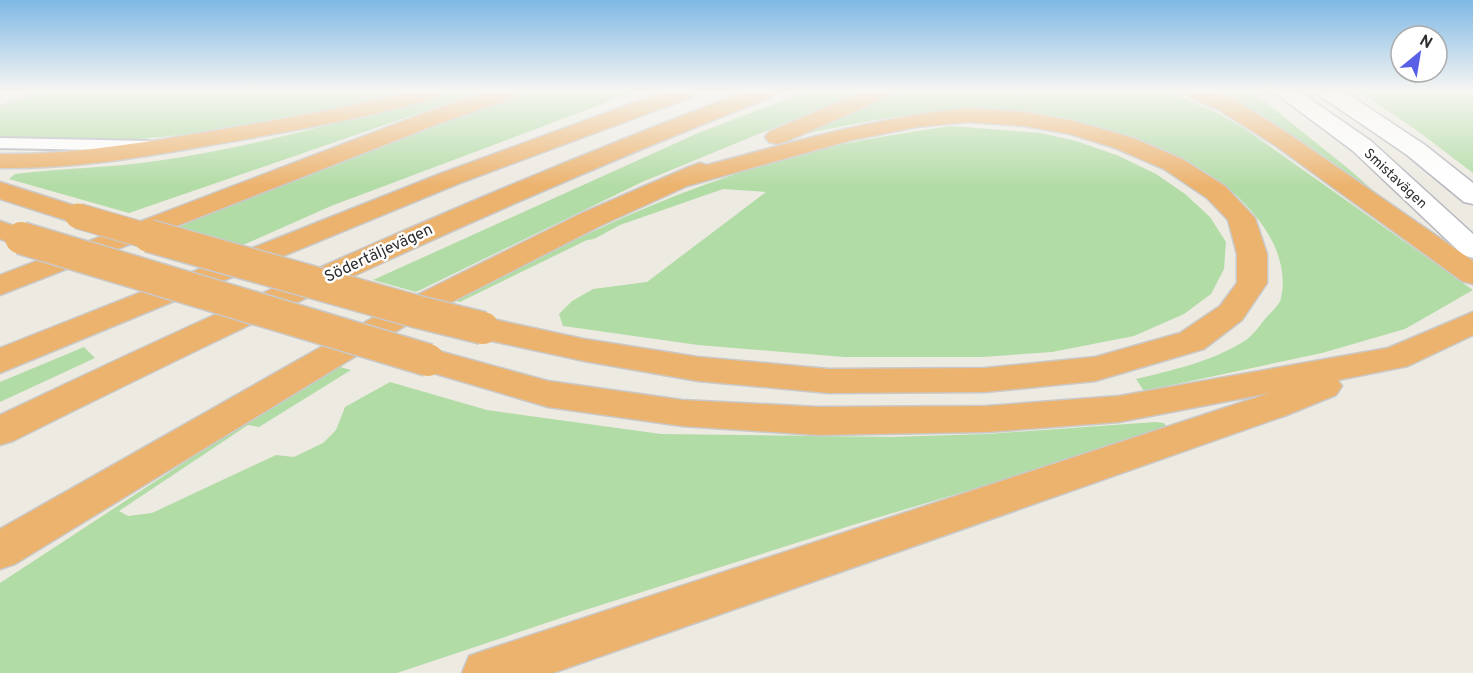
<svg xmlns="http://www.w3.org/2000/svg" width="1473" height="673" viewBox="0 0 1473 673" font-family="Overpass,sans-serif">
  <rect width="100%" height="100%" fill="#edeae2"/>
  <path fill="#b2dca6" d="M42,92H406C363,105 320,112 276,120C184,137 94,148 0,138V106Z
    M446,92H480L129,213L9,179L15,174C62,168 109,168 156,161C255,147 351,119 446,92Z
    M525,92H634L331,206L243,245L179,227L260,190Z
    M805,92H861L642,182L416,292L373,280L696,134Z
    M901,92H1170L1219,114L1244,128L1473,290L1405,329L1322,353L1144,391L1136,379C1173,370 1210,362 1243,342C1251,337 1259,327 1265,319C1270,313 1280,305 1281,298C1292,248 1248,200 1210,175C1158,140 1091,122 1030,113C954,102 878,119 804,134Z
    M1208,92H1253L1350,170L1397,212Z
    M1359,92H1473V173L1415,129Z
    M951,126L1041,133L1076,141L1119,156L1156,174L1185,194L1210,217L1226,242L1224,269L1211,294L1184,314L1134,336L1052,352L982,357H844L698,345L563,326L559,314L572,301L593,289L647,282L766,192L723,189L620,225L594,239L587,240L460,302L456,301C574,237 697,178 830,147C870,138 910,132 951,126Z
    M84,347L95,358L0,402V382Z
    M333,365L351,370L259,427L248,425L119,511L128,516L152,513L276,455L294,457L323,443L336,430L345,407L390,382L487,410L661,434L890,437L987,434L1155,422L1164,423L1169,431L856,524L579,612L397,673H0V583Z"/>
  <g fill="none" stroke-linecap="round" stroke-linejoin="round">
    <g stroke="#b6b7c0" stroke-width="4">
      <path id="lane" d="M0,138L149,141L157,146L149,151L0,148Z"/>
    </g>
    <g stroke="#b6b7c0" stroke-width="3">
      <path id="secondary" d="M1274,92H1300L1371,141L1473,234V258L1463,255L1353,151Z
        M1319,92H1345L1425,145L1473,183V204L1464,202L1407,155L1322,97Z"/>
    </g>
    <g stroke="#c9c9c9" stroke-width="3">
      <path id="highway" d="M407,92H443L440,97C366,118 292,131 217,144C145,157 74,169 0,168V154C74,155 146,142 218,130C282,119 345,109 407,92Z
        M486,92H519L516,97L438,124L0,295V275L422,114Z
        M663,92H695L692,97L460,183L0,373V348L442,173Z
        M744,92H775L772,97C512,198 262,316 13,441L0,445V415C244,299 491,188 744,92Z
        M861,92H894C890,97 799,136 785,142L777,144L769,142L765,137L769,132Z
        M1186,92H1216L1235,100L1292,136L1473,261V284L1462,281L1276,146L1219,110L1189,97Z
        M968,108L1024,112L1074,121L1133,138L1182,159L1225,186L1255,218L1267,254V283L1242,320L1204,349L1095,381L985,392L829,393L698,381L584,361L483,339L471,335L467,328L471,321L483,317L584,339L698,357L829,369L985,368L1095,357L1180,333L1220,306L1237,283V254L1228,220L1207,198L1164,169L1115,148L1070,134L1024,126L968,122L917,127L852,140L687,186L600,226L405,326L15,564L0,569V529L383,312L580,214L691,166L700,163L707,165C793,142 878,117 968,108Z
        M0,182L88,210L92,216L88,222L78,224L0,199Z
        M0,221L31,232L35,238L31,244L21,247L0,239Z
        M1473,312V335L1408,366L1338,380L1342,386L1336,395L1287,415L553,673H462L469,656L486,650L1270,393L1119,422L987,432L818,435L682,426L548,407L416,368L411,360L416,352L428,348L548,381L682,400L818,407L987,406L1119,396L1388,348Z"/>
    </g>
    <path stroke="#c9c9c9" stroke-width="3" stroke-dasharray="4 2" stroke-linecap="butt" d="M0,106L39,92"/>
    <use href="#lane" fill="#fff" fill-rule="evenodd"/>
    <use href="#secondary" fill="#fff" fill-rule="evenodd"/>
    <use href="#highway" fill="#ecb36f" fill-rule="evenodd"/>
    <g stroke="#c9c9c9" stroke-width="27" stroke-linecap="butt">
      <path id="highway-bridge-far1" d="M78,216L154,238"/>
    </g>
    <g stroke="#c9c9c9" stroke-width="35" stroke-linecap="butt">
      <path id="highway-bridge" d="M149,236L418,312L483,328
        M21,238L428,360"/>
    </g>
    <use href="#highway-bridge-far1" stroke="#ecb36f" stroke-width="25"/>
    <use href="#highway-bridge" stroke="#ecb36f" stroke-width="32"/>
  </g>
  <linearGradient id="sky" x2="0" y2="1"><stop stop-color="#7fb8e5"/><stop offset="0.49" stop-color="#f7f6f2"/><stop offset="1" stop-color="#f7f6f2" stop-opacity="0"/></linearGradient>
  <rect width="1473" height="186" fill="url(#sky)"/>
  <g text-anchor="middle" stroke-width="5" stroke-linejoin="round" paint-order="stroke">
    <g font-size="14" fill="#2e2e2e" stroke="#fff">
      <text transform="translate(1396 178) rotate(43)" y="5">Smistavägen</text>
    </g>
    <g font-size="16" fill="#2e2e2e" stroke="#fff">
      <text transform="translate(378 252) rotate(-25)" y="6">Södertäljevägen</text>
    </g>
  </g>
  <g transform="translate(1419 54) rotate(30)"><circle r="28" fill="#ffffff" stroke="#ababab" stroke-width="1.5"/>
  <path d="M0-4.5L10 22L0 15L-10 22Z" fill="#5861e5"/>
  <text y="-9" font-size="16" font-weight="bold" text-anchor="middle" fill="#2e2e2e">N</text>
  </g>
</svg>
